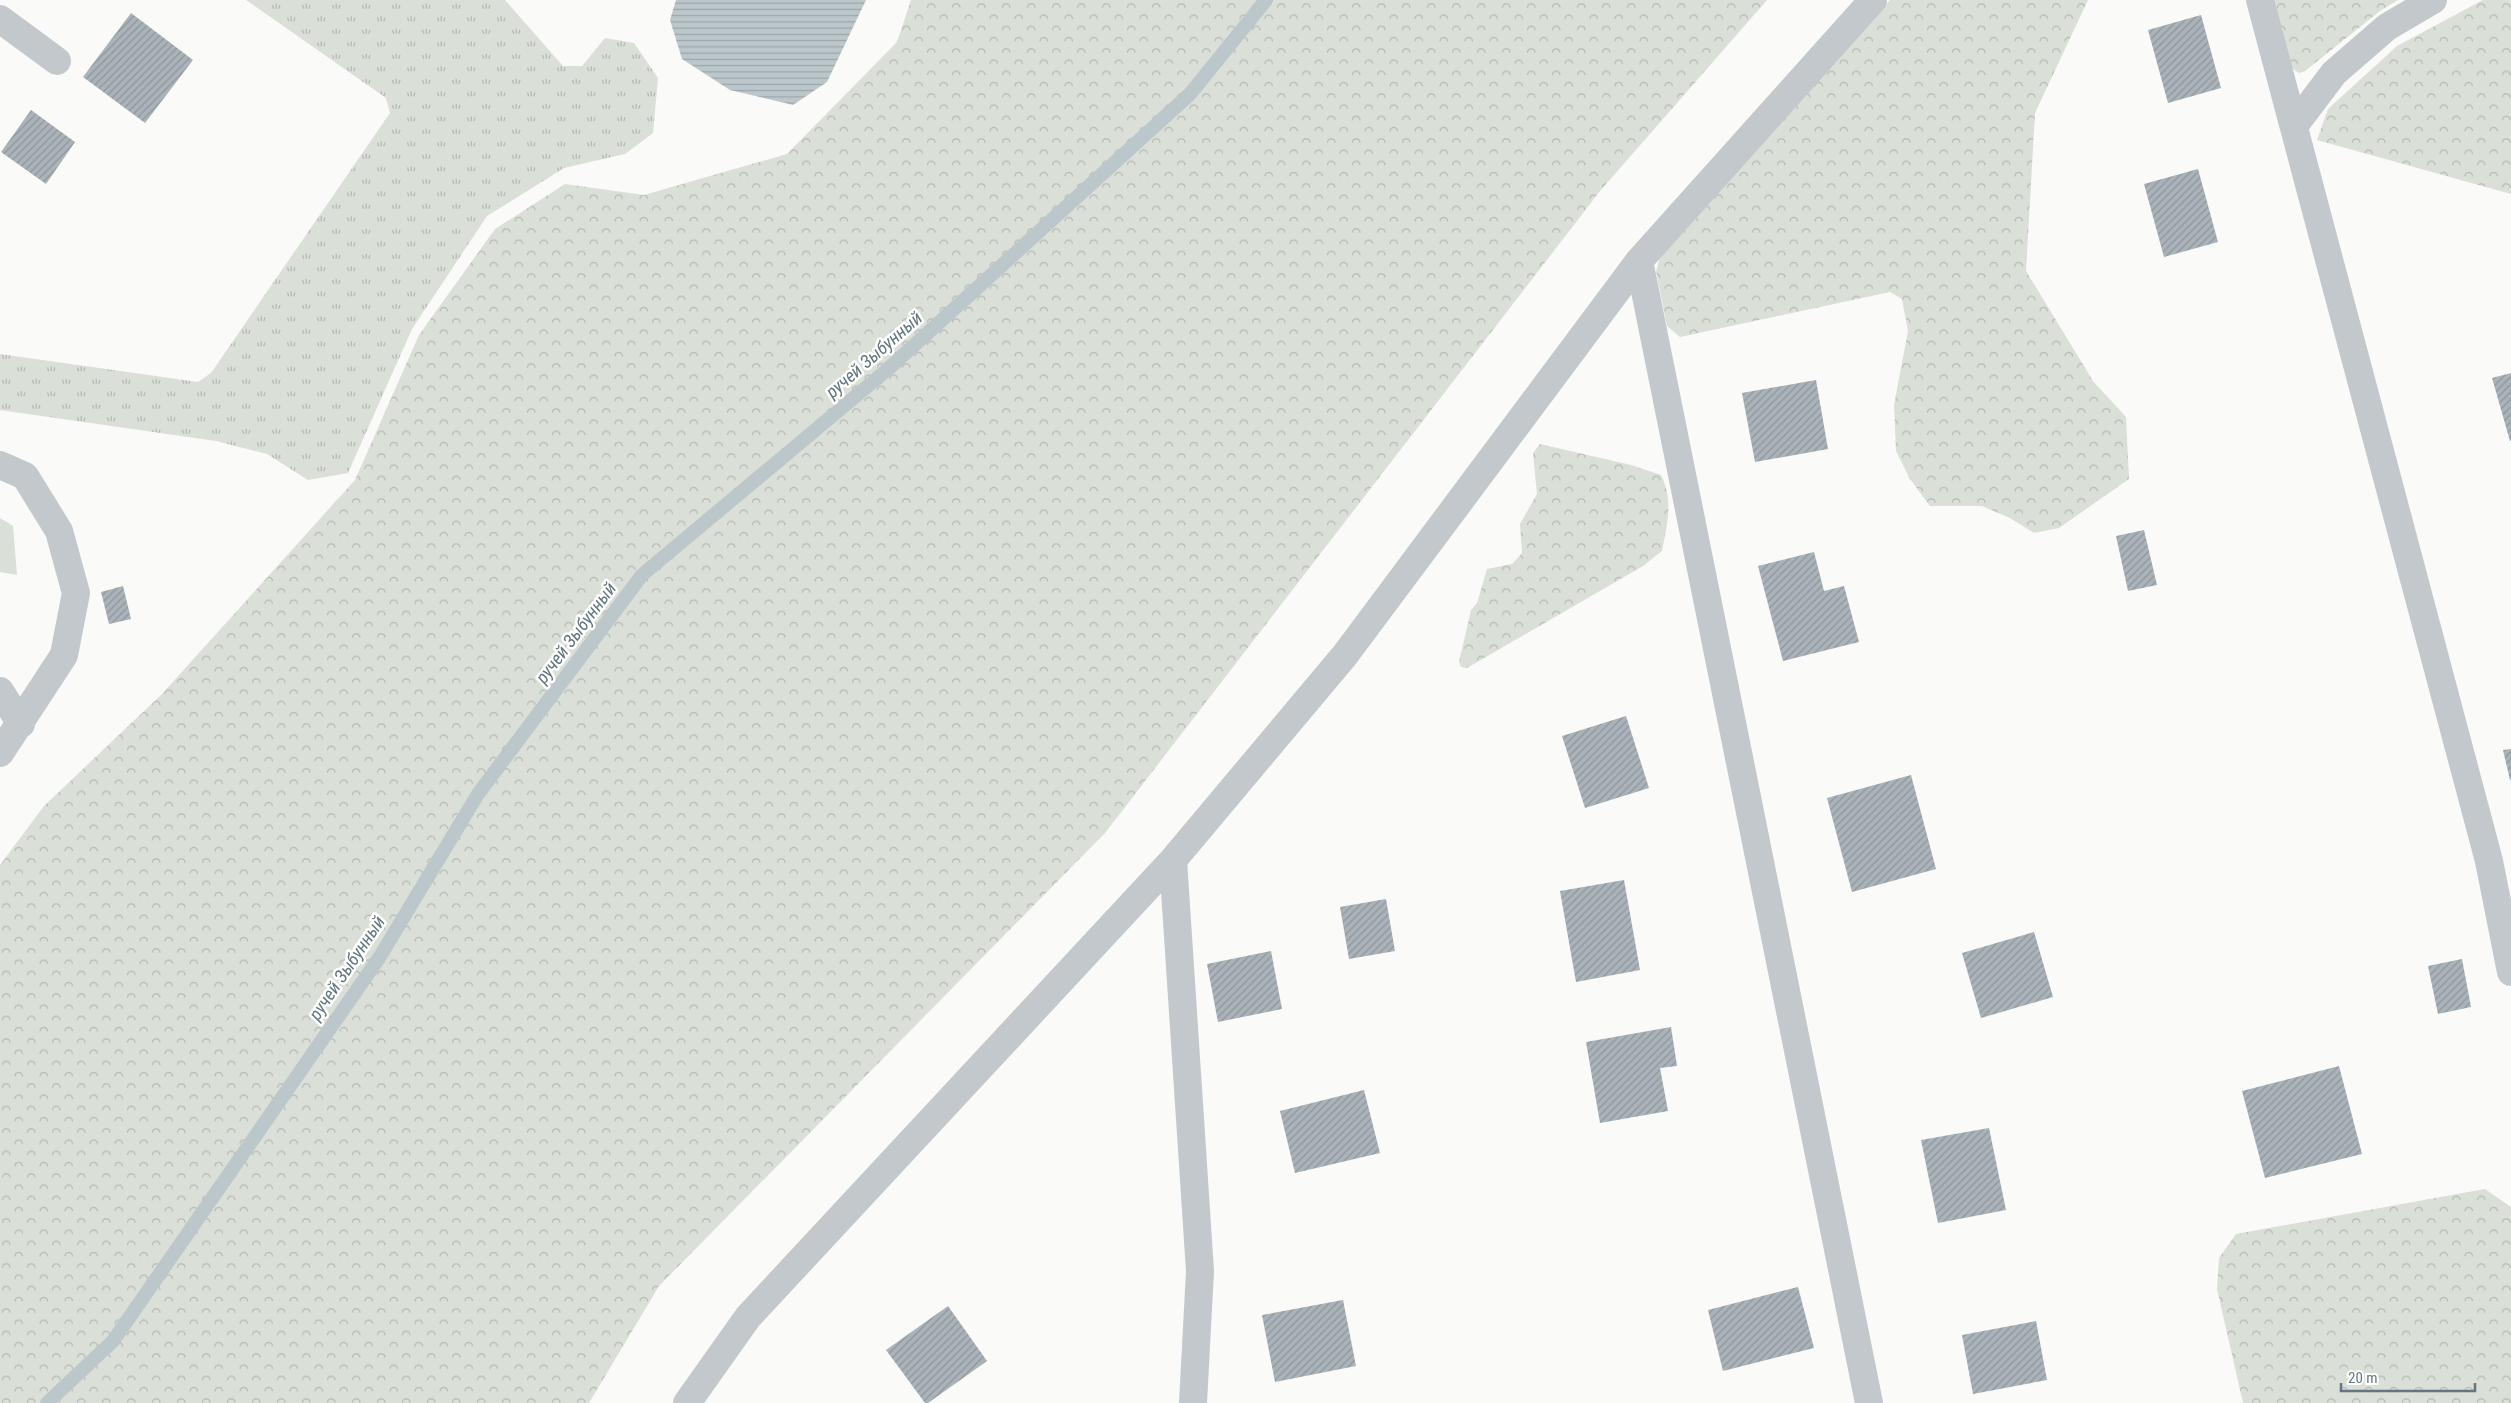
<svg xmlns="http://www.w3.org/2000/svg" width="2511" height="1403" viewBox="0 0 2511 1403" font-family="'Roboto Condensed',sans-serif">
  <defs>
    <pattern id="grass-tufts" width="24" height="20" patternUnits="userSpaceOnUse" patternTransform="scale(1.25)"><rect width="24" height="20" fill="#dadfd7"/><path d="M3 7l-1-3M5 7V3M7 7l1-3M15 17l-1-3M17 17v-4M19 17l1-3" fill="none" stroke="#b4b9b4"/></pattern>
    <pattern id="forest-crowns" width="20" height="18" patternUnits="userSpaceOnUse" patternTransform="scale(1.25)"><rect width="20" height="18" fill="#dadfd7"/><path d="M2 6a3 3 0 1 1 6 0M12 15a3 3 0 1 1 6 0" fill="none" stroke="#b4b9b4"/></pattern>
    <pattern id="water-rules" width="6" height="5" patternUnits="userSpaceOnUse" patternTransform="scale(1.25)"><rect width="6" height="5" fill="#bbc7cb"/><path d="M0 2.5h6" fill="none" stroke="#9ca6aa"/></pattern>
    <pattern id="building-hatch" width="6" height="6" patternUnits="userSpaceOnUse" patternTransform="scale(1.25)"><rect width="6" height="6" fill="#aab3b9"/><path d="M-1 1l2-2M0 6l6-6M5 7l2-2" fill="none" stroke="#8e969c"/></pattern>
  </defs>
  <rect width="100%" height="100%" fill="#fafaf8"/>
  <path fill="url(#grass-tufts)" d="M246,0H505L563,66H582L605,38L634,43L658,78L653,133L625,154L564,168L487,216L412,329L348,473L308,480L267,454L216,441L0,410V354L198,382L211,373L390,113L386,98Z"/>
  <path fill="url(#forest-crowns)" d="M911,0H1767L1600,191L1105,833L659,1286L589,1403H0V865L44,806L161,695L355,480L419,335L495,229L565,184L644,195L787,154L897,42Z
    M1890,0H2088L2035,113L2026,271L2093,381L2126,417L2129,479L2059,528L2034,533L2010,518L1982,506H1930L1910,479L1896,451L1894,405L1908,331L1902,299L1890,292L1680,337L1667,326L1656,272L1660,257Z
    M2271,0H2398L2380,11L2305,71L2299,73L2290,67Z
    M2483,0H2511V194L2317,140L2328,109L2397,46Z
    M1540,444L1631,465L1661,475C1674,501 1667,524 1662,551L1643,566L1467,668L1461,667L1459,662L1471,610L1477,603L1487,569L1512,564L1522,553L1520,524L1537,494L1533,453Z
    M2485,1189L2511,1207V1403H2243L2217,1289L2219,1258L2236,1234Z"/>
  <path fill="#dadfd7" d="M0,518L13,526L17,575L0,572Z"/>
  <path fill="url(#water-rules)" d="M676,0H866L827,82L793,105L730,90L682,59L670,20Z"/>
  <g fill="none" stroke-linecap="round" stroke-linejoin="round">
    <path stroke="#bbc7cb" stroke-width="14" d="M47,1403L113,1341L379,958L478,794L642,575L887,370L1190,94L1266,0"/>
  </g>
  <path fill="url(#building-hatch)" d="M131,13L193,60L145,123L83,77Z
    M2201,15L2221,88L2168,103L2148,30Z
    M31,110L75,142L46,184L1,152Z
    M2198,169L2218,242L2164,257L2144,184Z
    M2511,373V441H2510L2492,378Z
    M1816,380L1828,449L1755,462L1742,393Z
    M2144,530L2157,585L2128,591L2116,536Z
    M1814,552L1824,591L1844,586L1859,642L1783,661L1758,566Z
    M123,586L131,619L109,624L101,592Z
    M1626,716L1649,788L1585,808L1562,736Z
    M2511,749V780H2510L2503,750Z
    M1911,775L1936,869L1852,892L1827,798Z
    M1624,880L1640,970L1576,982L1560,891Z
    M1386,899L1395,951L1349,959L1340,907Z
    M2034,932L2053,997L1981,1018L1962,953Z
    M1271,951L1282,1009L1218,1022L1207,964Z
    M2462,959L2471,1007L2438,1014L2428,966Z
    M1671,1027L1677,1066L1660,1068L1668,1111L1600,1123L1586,1042Z
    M2339,1066L2362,1154L2265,1178L2242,1091Z
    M1364,1090L1380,1153L1295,1173L1280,1111Z
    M1989,1128L2006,1210L1938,1223L1921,1140Z
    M1798,1287L1814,1348L1723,1371L1708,1310Z
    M1343,1300L1356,1366L1275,1382L1262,1315Z
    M948,1306L987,1361L928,1403H925L886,1350Z
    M2036,1321L2047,1380L1973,1394L1962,1335Z"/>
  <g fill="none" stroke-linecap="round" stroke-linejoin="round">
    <path stroke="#c3c8cc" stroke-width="28" d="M2260,0L2489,861L2511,972
      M0,19L57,61
      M2294,126L2334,73L2387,27L2433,0
      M1639,261L1869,1403
      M0,465L25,476L59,531L76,593L64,655L0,753
      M0,691L21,724
      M1173,860L1200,1271L1193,1403
      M687,1403L748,1317L1173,860L1345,655L1639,261L1873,0"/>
  </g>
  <g text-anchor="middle" stroke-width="5" stroke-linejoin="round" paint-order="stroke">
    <g font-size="18" font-style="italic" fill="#60757c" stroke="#fff">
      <text transform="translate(874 355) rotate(-41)" y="6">ручей Зыбунный</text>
      <text transform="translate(576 633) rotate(-53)" y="6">ручей Зыбунный</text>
      <text transform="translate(347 968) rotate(-56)" y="6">ручей Зыбунный</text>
    </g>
  </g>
  <path d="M2341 1383v8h134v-8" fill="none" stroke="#657683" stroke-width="2.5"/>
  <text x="2348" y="1383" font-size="15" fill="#657683" stroke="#ffffff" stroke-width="4" paint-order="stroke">20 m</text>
</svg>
